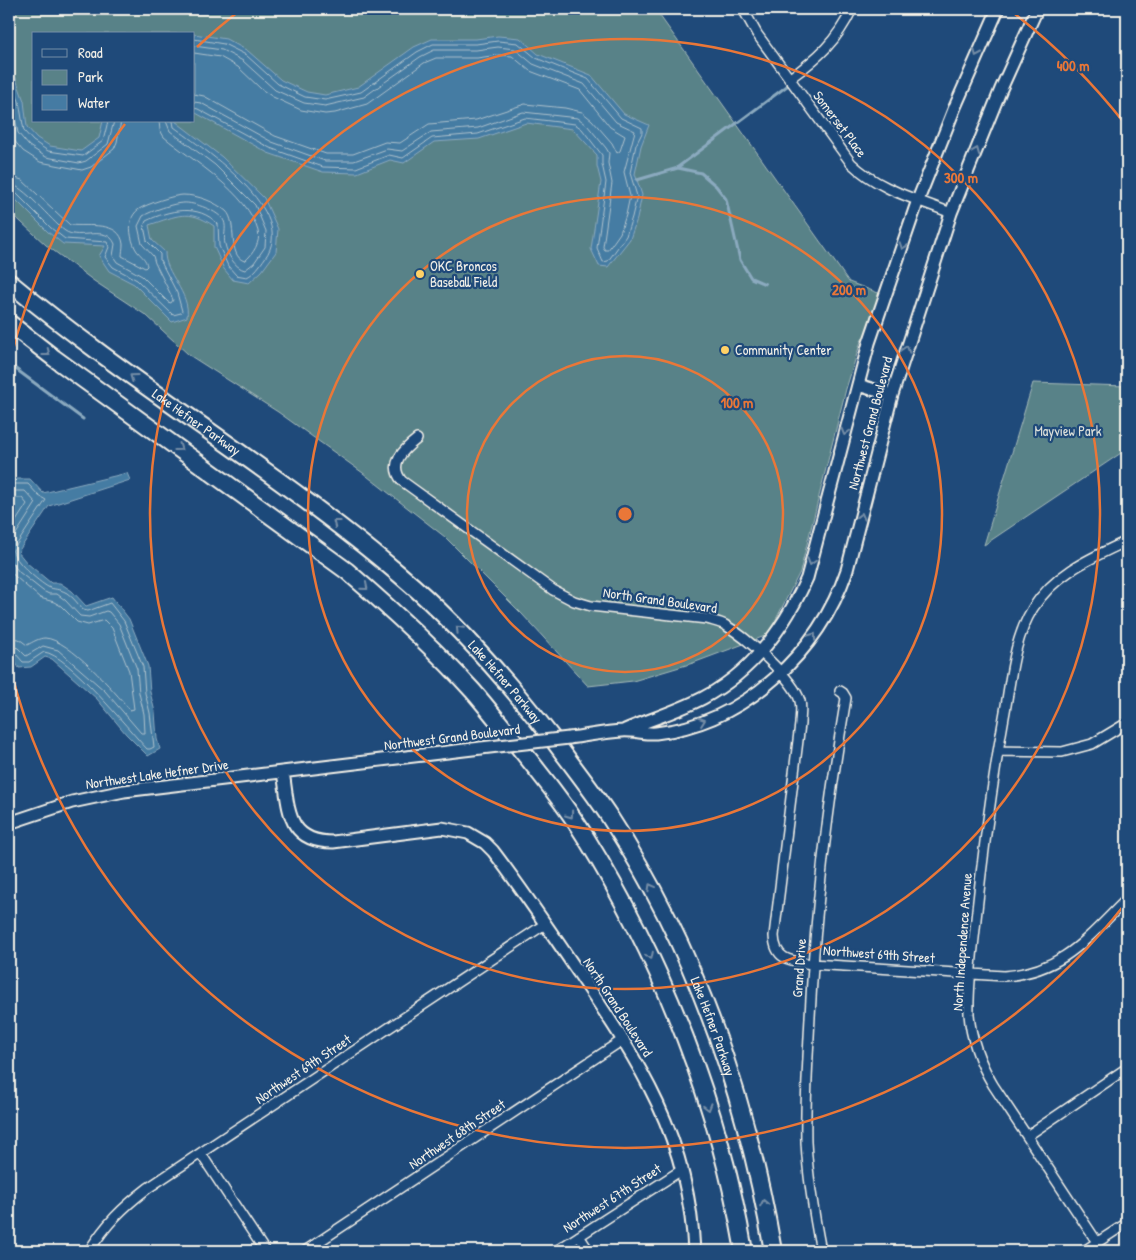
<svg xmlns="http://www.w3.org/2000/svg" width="1136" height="1260" viewBox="0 0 1136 1260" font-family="'Patrick Hand',sans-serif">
  <rect width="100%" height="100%" fill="#1f4a7a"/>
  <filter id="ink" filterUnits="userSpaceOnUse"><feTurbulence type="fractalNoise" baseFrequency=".02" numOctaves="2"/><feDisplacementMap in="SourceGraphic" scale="10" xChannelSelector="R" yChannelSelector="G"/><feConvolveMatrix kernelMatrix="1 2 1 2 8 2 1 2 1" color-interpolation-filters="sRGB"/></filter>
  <g filter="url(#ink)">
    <path fill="#598288" stroke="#a6bab8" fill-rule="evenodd" d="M9,9H655L849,282L881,294L868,331L861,341L846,389L800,572L769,633L765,636L693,663L633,681L588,686L522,614L445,537L363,473L278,412L189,355L147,316L94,281L46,245L9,211ZM34,34H194V121H34Z
      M1033,383L1127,386V449L984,545Z"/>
    <path fill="#457ba3" stroke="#8baabf" d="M194,34L226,39L248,51L281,80L307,92L325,95L358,87L414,47L432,39H476L498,36L520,38L538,54L591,75L624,114L649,125L641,146L635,174L642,195L637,219L630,239L608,267L599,266L591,249L601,182L597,166V155L573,129L526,123L479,139L434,142L404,163L390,160L357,173L323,172L268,153L194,112Z
      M9,39L14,52V73L24,101L27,127L37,138L50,146L81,151L99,138L103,121H175L222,157L264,198L278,229L276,252L262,271L249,283L233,280L224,269L214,247V226C188,208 177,216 149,225L152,240L165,252C164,273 191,293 187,317L172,322L134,284L109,271L99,256L105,246L63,244L48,232L9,193Z
      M127,473L130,480L49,506L18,552L27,563L51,583H60L72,591L86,606L112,597L129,619L148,666L150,692L155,712L157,739L160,749L148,756L126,734L97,699L52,659L45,657L31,667L19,668L12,657L9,656V479H30L43,493Z"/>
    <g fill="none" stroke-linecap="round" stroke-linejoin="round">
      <path stroke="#aec2cc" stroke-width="1" d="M194,39L224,44L246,55L278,84L305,97L325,100L361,92L417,52L433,44H476L498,41L518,43L536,58L588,79L621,118L642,128V133L636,145L630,173L637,196L632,217L626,236L608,261L603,262L597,248L606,182L602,164V155L582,129L575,124L525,118L478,134L432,138L403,158L389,155L356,168L323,167L270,148L198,109L194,108
        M194,46L222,50L243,61L275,90L304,103L325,106L364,97L420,57L434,50H476L498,47L515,49L533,64L584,84L616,122L635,131L624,172L630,196L626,215L620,233L608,250H605L603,247L612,183L608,163L609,153L606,148L587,125L578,118L523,112L478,128L431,132L402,151L387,149L354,161H325L272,142L201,103L194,102
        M194,53L220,57L238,67L261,89L273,97L301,110L325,114L335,113L367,104L424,63L436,58H477L498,55L512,56L530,71L580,90L610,127L625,136L620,151L617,153L612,143L592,120L582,112L565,108L525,104L476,120L429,124L400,143L385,142L353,154H326L275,136L204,96L194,94
        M9,59V75L19,101L24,131L33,141L48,151L83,156L103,141L108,121
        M9,90L18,133L29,146L46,157L79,163L86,161L108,144L114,121
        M9,129L12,138L23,151L40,162L82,170L91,167L114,149L117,142L121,121
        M9,176L22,180L70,225C87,227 120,220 123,244C123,248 122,253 122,256L145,268L147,266C146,259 142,257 137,251C132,244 129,230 131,221C132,216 135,212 139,209C147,204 174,195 183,195C198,195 215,202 226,211C238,222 227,257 245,261C253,254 261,242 258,231C248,193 193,161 164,137L160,130L159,121
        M9,184C23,184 51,221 65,231C79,241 107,224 115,244L113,256L117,262L142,276L168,302L171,303L173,300L171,295L155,263L153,256L142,244L138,226L143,216C151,211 174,203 183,203C194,202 219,211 224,221C227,228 223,237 225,244C227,254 235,268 245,270L254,263L265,247L266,231L255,205L215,165L170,131L166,121
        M9,190L14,191L51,228L65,239L107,242L109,247L105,257L113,267L137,280L173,315L181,313L182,311L177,293L160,260V254L147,241L144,226L146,221C169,210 198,203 218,224L219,246L228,266L236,275L247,277C255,273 260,265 265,258C299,212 205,150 174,127L173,121
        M9,484H28L39,496L46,500L13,550C13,560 39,582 48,587C54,590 58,588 67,593C74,598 78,604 83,610L88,611L110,603L124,621L143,667L145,693L150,713L154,747L150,749H147C128,729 68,654 44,652L29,662H23L15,653L9,651
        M9,491H25L36,503L9,545
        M9,498H22L27,504L9,532
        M9,559L19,572L43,591L49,594H57L65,600L80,616L89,617L106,611L109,612L119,624L137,669L139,693L144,714L145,733H141L105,691L58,650L43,646L26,656L18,648L9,645
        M9,571L40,598L54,602L61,606L77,622L88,625L104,620L112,628L129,671L134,709L130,710C115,692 69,639 45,638C39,638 33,642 27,645L19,639L9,638"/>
      <path stroke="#8baabf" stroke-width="3" d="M678,167L791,83
        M637,180L678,168L701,173L716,186L726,199L740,260L751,278L765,284
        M9,364L83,419"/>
      <g stroke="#f4f1e8" stroke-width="12">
        <path id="minor" d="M743,9L757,34L851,163C879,190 917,199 951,213
          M789,79C818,58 837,41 852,9
          M417,439C403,450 388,464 402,481L553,590L574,601L591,606L707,619C713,621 720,622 725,625C746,637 793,678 800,701C802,709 800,717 800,724L774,936C775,961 792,961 812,964L1004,976C1063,972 1088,937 1127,899
          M998,751L1062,752L1092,744L1127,723
          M1027,1136L1127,1068
          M201,1154L265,1251
          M579,1236L589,1251
          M1097,1242L993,1085C980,1063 971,1040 969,1014C968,983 973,950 976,919C983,852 992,784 1004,717C1011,680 1013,640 1033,608C1055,573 1091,558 1127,541
          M89,1251C106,1224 122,1208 148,1188L545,924
          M305,1251L624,1039
          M556,1251L683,1169
          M821,1251C814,1215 808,1179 806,1142C805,1101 808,1059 810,1017C815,910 828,804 846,698L843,693L840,691
          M1084,1251L1127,1223"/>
      </g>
      <g stroke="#f4f1e8" stroke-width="15">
        <path id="tertiary" d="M858,385L892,395
          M625,730C651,719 678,711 703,698C752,672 785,627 807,578L869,343L918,200L955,107L998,9
          M569,738C587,736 604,732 622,731C633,730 645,734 656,733C745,723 819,652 847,570L892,395L951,213L1001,89L1037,9
          M283,772C289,808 286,842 333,842L442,828L468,833L485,843L493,851C522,889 549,929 576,969C638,1061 689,1135 694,1251
          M9,823L72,802L124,791L481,748"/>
      </g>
      <g stroke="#f4f1e8" stroke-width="20">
        <g id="motorway">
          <path id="s1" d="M9,282C134,386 275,469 399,574C457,623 506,679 552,738C571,764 591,789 609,816C696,949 746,1095 773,1251"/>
          <path d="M9,323L54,358L347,571C391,609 434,648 473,691C487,707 500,724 514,741C539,772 565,804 586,838C664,964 719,1106 744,1251"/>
        </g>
      </g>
      <use href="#minor" stroke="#1f4a7a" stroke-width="9"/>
      <use href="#tertiary" stroke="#1f4a7a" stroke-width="11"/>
      <use href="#motorway" stroke="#1f4a7a" stroke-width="16"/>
      <g stroke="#f4f1e8" stroke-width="15" stroke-linecap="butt">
        <path id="tertiary-bridge" d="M481,748L569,738"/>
      </g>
      <use href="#tertiary-bridge" stroke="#1f4a7a" stroke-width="11"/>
    </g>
    <defs><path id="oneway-chevron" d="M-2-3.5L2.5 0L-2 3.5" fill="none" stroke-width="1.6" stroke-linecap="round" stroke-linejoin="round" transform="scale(1.25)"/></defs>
    <g stroke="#748da6">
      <use href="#oneway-chevron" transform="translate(977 53) rotate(114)"/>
      <use href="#oneway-chevron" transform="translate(976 151) rotate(-68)"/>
      <use href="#oneway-chevron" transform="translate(903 246) rotate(109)"/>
      <use href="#oneway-chevron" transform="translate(906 349) rotate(-72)"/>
      <use href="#oneway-chevron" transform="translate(47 353) rotate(38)"/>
      <use href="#oneway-chevron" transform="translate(133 377) rotate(-144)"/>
      <use href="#oneway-chevron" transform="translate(845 432) rotate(105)"/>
      <use href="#oneway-chevron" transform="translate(179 448) rotate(36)"/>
      <use href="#oneway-chevron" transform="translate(861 516) rotate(-76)"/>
      <use href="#oneway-chevron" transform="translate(336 523) rotate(-142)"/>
      <use href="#oneway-chevron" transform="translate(811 562) rotate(106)"/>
      <use href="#oneway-chevron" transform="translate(365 587) rotate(40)"/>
      <use href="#oneway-chevron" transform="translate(459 629) rotate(-134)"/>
      <use href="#oneway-chevron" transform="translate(813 636) rotate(-54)"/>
      <use href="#oneway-chevron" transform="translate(702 721) rotate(-20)"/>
      <use href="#oneway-chevron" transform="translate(570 815) rotate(55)"/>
      <use href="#oneway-chevron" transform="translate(651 887) rotate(-119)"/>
      <use href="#oneway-chevron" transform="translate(650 956) rotate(64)"/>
      <use href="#oneway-chevron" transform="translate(708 1107) rotate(74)"/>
      <use href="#oneway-chevron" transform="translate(764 1203) rotate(-101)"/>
    </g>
  </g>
  <g fill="none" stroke="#ea7738" stroke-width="2.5">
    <circle cx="625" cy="514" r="158"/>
    <circle cx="625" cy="514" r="317"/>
    <circle cx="625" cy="514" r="475"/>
    <path d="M1125 904A634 634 0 0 1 10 667M10 361A634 634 0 0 1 125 124M197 47A634 634 0 0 1 239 11M1011 11A634 634 0 0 1 1125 124"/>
  </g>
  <g fill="#ffd166" stroke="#1f4a7a" stroke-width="2">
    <circle cx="420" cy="274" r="5"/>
    <circle cx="725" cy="350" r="5"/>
  </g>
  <g text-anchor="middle" stroke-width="4.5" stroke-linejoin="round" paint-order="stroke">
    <g font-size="14" fill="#f4f1e8" stroke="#1f4a7a">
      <text transform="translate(840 124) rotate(53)" y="5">Somerset Place</text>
      <text dy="5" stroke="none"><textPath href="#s1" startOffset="234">Lake Hefner Parkway</textPath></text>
      <text transform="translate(870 423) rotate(-75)" y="5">Northwest Grand Boulevard</text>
      <text transform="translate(660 600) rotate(8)" y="5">North Grand Boulevard</text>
      <text dy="5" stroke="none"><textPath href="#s1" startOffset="639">Lake Hefner Parkway</textPath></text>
      <text transform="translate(452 737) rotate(-7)" y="5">Northwest Grand Boulevard</text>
      <text transform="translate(157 774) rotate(-8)" y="5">Northwest Lake Hefner Drive</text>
      <text transform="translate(962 942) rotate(-86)" y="5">North Independence Avenue</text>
      <text transform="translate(879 954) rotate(4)" y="5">Northwest 69th Street</text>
      <text transform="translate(799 968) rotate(-86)" y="5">Grand Drive</text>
      <text transform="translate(618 1007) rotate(57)" y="5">North Grand Boulevard</text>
      <text dy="5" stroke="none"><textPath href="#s1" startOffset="1044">Lake Hefner Parkway</textPath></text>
      <text transform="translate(303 1069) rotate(-34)" y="5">Northwest 69th Street</text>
      <text transform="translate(457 1134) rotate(-34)" y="5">Northwest 68th Street</text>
      <text transform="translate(612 1198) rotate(-33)" y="5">Northwest 67th Street</text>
    </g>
    <g font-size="14" fill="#f4f1e8" stroke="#1f4a7a" text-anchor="start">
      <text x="430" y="271">OKC Broncos<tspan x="430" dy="16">Baseball Field</tspan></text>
      <text x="735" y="355">Community Center</text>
    </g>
    <g font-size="14" fill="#dde0da" stroke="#1f4a7a">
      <text x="1068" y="436">Mayview Park</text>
    </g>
  </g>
  <circle cx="625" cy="514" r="8" fill="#ea7738" stroke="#1f4a7a" stroke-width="2.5"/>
  <g font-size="15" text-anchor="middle" font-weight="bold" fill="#ea7738" stroke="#1f4a7a" stroke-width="4.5" stroke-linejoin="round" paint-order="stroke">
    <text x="1073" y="71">400 m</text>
    <text x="961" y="183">300 m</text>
    <text x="849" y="295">200 m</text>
    <text x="737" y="408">100 m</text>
  </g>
  <rect width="1136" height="1260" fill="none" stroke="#1f4a7a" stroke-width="30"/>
  <rect x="15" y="15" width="1106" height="1230" fill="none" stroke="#f4f1e8" stroke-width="2" filter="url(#ink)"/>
  <rect x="32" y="32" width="162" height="90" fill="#1f4a7a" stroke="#748da6"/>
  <rect x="42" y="49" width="25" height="8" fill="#1f4a7a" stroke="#748da6"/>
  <text x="78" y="58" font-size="15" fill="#f4f1e8">Road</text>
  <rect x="42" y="70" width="25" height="15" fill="#598288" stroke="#748da6"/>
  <text x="78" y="82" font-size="15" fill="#f4f1e8">Park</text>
  <rect x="42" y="95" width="25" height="15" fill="#457ba3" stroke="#748da6"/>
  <text x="78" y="108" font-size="15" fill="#f4f1e8">Water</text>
</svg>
